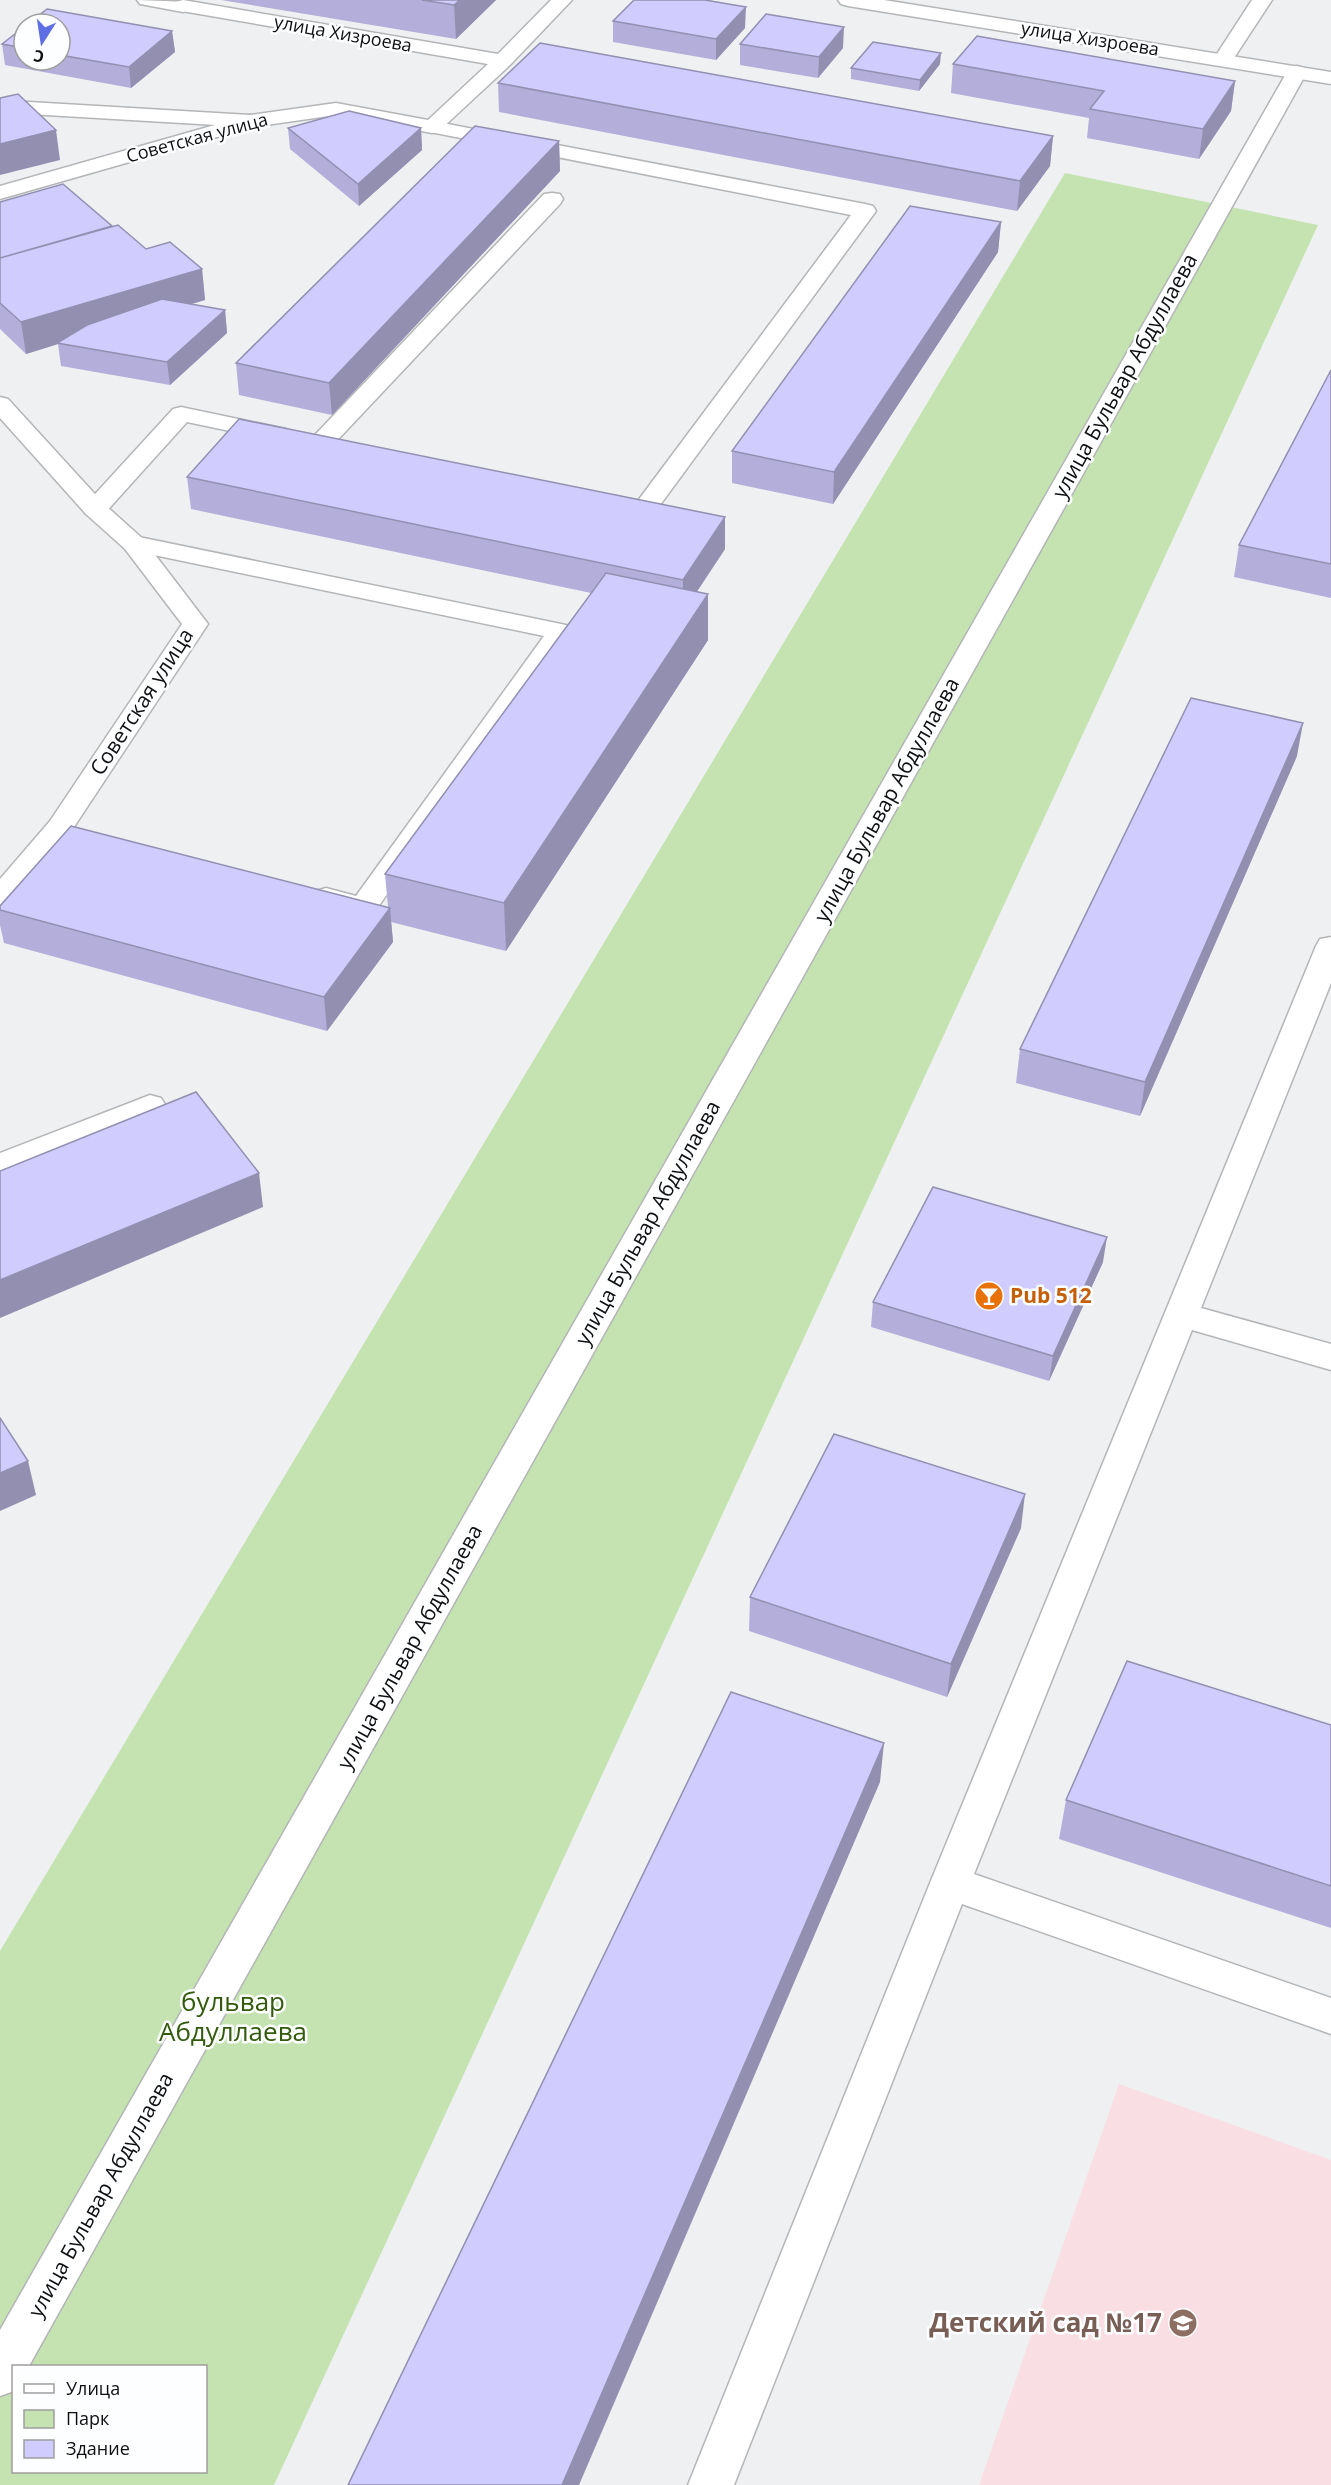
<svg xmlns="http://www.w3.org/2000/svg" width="1331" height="2485" viewBox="0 0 1331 2485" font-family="'Open Sans',sans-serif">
  <rect width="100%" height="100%" fill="#eff0f2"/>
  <path fill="#f9dfe3" d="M1119,2084L1331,2160V2485H979Z"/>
  <path fill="#c4e3b0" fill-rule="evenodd" d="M1065,173L1318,225L274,2485H0V1951ZM14,2366H206V2472H14Z"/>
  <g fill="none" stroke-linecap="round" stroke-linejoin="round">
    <g stroke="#b3b5b7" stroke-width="3">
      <path id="service" d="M137,0L190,2L193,6L190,10L183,12L140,4Z
        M1252,0H1272L1230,64H1216L1213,60Z
        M12,101L250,115L257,117L260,121L257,125L250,127L12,113L0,116V104Z
        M432,121L865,204L873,206L876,211L652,516L643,519L601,509L598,504L601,499L610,497L637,502L851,215L425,131L422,127L425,123Z
        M552,193L560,194L563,199L560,204L330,448L321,450L312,448L309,443L312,438L544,194Z
        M181,407L286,429L289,434L286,439L277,441L187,422L104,514L95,517L86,514L82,509L86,504L173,409Z
        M134,536L561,624L570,626L574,632L373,914L363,916L316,903L311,897L316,891L326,888L356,896L544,636L125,549L121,544L125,539Z
        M1331,937V983L1201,1308L1331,1344V1370L1192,1330L974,1874L1331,1998V2034L962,1904L734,2485H688L930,1883L1316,946L1320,939Z
        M150,1095L161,1098L166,1106L161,1114L0,1176V1153Z"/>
    </g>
    <g stroke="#b3b5b7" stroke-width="3">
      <path id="pedestrian" d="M1297,66L1304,68L1307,72L29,2366H14V2391L0,2396V2330L1287,72L1290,68Z"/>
    </g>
    <g stroke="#b3b5b7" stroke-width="3">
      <path id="minor" d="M183,0L498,54L551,0H572L510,65L439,131L432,133L336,115L252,127L0,199V186L250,115L336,103L428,120L488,64L176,10L173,6L176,2Z
        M838,0H884L1331,72V84L848,6L841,4Z
        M0,397L8,399L104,504L143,539L208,624L70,833L10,904L0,907V879L50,821L182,624L125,549L86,514L0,418Z"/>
    </g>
    <use href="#service" fill="#fff" fill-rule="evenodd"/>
    <use href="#pedestrian" fill="#fff" fill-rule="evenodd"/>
    <use href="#minor" fill="#fff" fill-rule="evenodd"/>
  </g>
  <path fill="#b3afda" d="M221,0H496L456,39Z
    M613,21L745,28L716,60L613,42Z
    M60,24L172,31L175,52L131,88L5,65L2,44L24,27V60H60Z
    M740,44L843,48L818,78L740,65Z
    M940,64L919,91L851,79V68Z
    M953,64L1235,81L1231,111L1199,159L1087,138L1089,118L951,93Z
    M498,83L1053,136L1050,166L1017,211L499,112Z
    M288,128H421L422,150L359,206L290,149Z
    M559,141L560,171L332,415L239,395L236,363Z
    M0,202L112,226L146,249L202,269L205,300L190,304L225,310L227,333L170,385L61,366L58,344L26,354L0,329Z
    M1001,222L998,252L833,504L732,483V451Z
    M1331,370V598L1234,577L1239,545Z
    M187,477L725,517V549L697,592L708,640L506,951L391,922L393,942L327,1031L4,943L0,925V906L388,907L385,874L591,593L191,509Z
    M1297,756L1140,1116L1016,1083L1020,1049Z
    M1103,1262L1049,1381L871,1327L873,1302Z
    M1021,1528L947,1697L749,1631L750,1597Z
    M1331,1725V1928L1059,1839L1066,1800Z"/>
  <path fill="#928fb1" d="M460,0H496L456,39L454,5Z
    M746,7L745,28L716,60V39Z
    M844,27L843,48L818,78L819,57Z
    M172,31L175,52L131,88L129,67Z
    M941,53L940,64L919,91L920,80Z
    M1235,81L1231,111L1199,159L1203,129Z
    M421,128L422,150L359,206L358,184Z
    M56,130L60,160L0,175V144Z
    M1053,136L1050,166L1017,211L1020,181Z
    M559,141L560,171L332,415L329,383Z
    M1001,222L998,252L833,504L834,472Z
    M202,269L205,300L59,344L57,343L58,344L26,354L21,322Z
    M225,310L227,333L170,385L167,362Z
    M725,517V549L683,612V580Z
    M708,594V640L506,951L504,903Z
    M1303,723L1297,756L1140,1116L1145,1082Z
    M390,908L393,942L327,1031L324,997Z
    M259,1173L263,1207L0,1318V1280Z
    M1107,1237L1103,1262L1049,1381L1053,1356Z
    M28,1461L36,1495L0,1511V1473Z
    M1025,1494L1021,1528L947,1697L951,1664Z
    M884,1743L880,1782L579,2485H562Z"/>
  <path fill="#d0ccfd" stroke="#928fb1" stroke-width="1.5" d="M422,0H460L454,5Z
    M634,0H705L746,7L716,39L613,21Z
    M47,9L172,31L129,67L60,55V24H28Z
    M766,14L844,27L819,57L740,44Z
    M24,27V48L2,44Z
    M977,36L1235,81L1203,129L1090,109L1104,91L953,64Z
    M873,42L941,53L920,80L851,68Z
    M540,43L1053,136L1020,181L498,83Z
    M18,94L56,130L0,144V98Z
    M349,111L421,128L358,184L288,128Z
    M475,126L559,141L329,383L236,363Z
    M63,184L112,226L0,258V202Z
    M910,206L1001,222L834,472L732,451Z
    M118,225L146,249L170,242L202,269L21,322L0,303V258Z
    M162,299L225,310L167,362L57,343L87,325Z
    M1331,370V564L1239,545Z
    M239,419L725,517L683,580L187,477Z
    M606,573L708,594L504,903L385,874Z
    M1191,698L1303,723L1145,1082L1020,1049Z
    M71,826L390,908L324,997L0,910V906Z
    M196,1092L259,1173L0,1280V1171Z
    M933,1187L1107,1237L1053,1356L873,1302Z
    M0,1418L28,1461L0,1473Z
    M834,1434L1025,1494L951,1664L750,1597Z
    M1127,1661L1331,1725V1886L1066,1800Z
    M731,1692L884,1743L562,2485H348Z"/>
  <defs>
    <g id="bar-disc" transform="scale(1.5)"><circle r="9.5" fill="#e8710a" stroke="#fdfeff"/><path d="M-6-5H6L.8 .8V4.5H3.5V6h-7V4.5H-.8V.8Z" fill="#fff"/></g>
    <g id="school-disc" transform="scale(1.5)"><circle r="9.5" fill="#8d6e63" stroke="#fdfeff"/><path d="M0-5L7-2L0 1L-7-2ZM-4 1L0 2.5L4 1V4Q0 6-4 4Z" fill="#fff"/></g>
  </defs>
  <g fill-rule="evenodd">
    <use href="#bar-disc" x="989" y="1296"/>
    <use href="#school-disc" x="1183" y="2323"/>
  </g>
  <g text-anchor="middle" stroke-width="5" stroke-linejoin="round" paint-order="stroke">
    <g font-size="18" fill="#0f0f10" stroke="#fdfeff">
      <text transform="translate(343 34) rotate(10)" y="6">улица Хизроева</text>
      <text transform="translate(1090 39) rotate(9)" y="6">улица Хизроева</text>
      <text transform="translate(197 138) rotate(-15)" y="6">Советская улица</text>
    </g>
    <g font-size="21" fill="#0f0f10" stroke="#fdfeff">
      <text transform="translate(1125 376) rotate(-61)" y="7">улица Бульвар Абдуллаева</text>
      <text transform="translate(142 702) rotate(-57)" y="7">Советская улица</text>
      <text transform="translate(887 800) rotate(-61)" y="7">улица Бульвар Абдуллаева</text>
      <text transform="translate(648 1223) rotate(-61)" y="7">улица Бульвар Абдуллаева</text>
      <text transform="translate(410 1647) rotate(-61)" y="7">улица Бульвар Абдуллаева</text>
      <text transform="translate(101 2195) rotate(-61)" y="7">улица Бульвар Абдуллаева</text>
    </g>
    <g font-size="21" font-weight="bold" fill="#c56008" stroke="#fdfeff" text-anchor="start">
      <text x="1010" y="1303">Pub 512</text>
    </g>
    <g font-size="26" fill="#335b0b" stroke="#fdfeff">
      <text x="233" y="2011">бульвар<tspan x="233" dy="30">Абдуллаева</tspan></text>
    </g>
    <g font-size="26" font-weight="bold" fill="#785e54" stroke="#fdfeff" text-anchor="end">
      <text x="1162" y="2332">Детский сад №17</text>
    </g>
  </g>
  <rect x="12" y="2365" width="195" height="108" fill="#fdfeff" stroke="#9e9e9f" stroke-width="1.5"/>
  <rect x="24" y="2384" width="30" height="9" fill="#ffffff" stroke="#9e9e9f" stroke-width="1.5"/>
  <text x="66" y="2395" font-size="18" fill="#0f0f10">Улица</text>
  <rect x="24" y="2410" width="30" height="18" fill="#c4e3b0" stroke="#9e9e9f" stroke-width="1.5"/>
  <text x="66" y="2425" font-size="18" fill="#0f0f10">Парк</text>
  <rect x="24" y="2440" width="30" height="18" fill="#d0ccfd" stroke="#9e9e9f" stroke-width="1.5"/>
  <text x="66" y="2455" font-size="18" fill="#0f0f10">Здание</text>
  <g transform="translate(42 42) rotate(192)"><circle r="28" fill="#fdfeff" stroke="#9e9e9f" stroke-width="1.5"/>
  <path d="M0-4.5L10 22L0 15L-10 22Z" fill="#5e6ee5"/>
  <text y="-9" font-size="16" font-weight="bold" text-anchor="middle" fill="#0f0f10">С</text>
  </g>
</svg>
